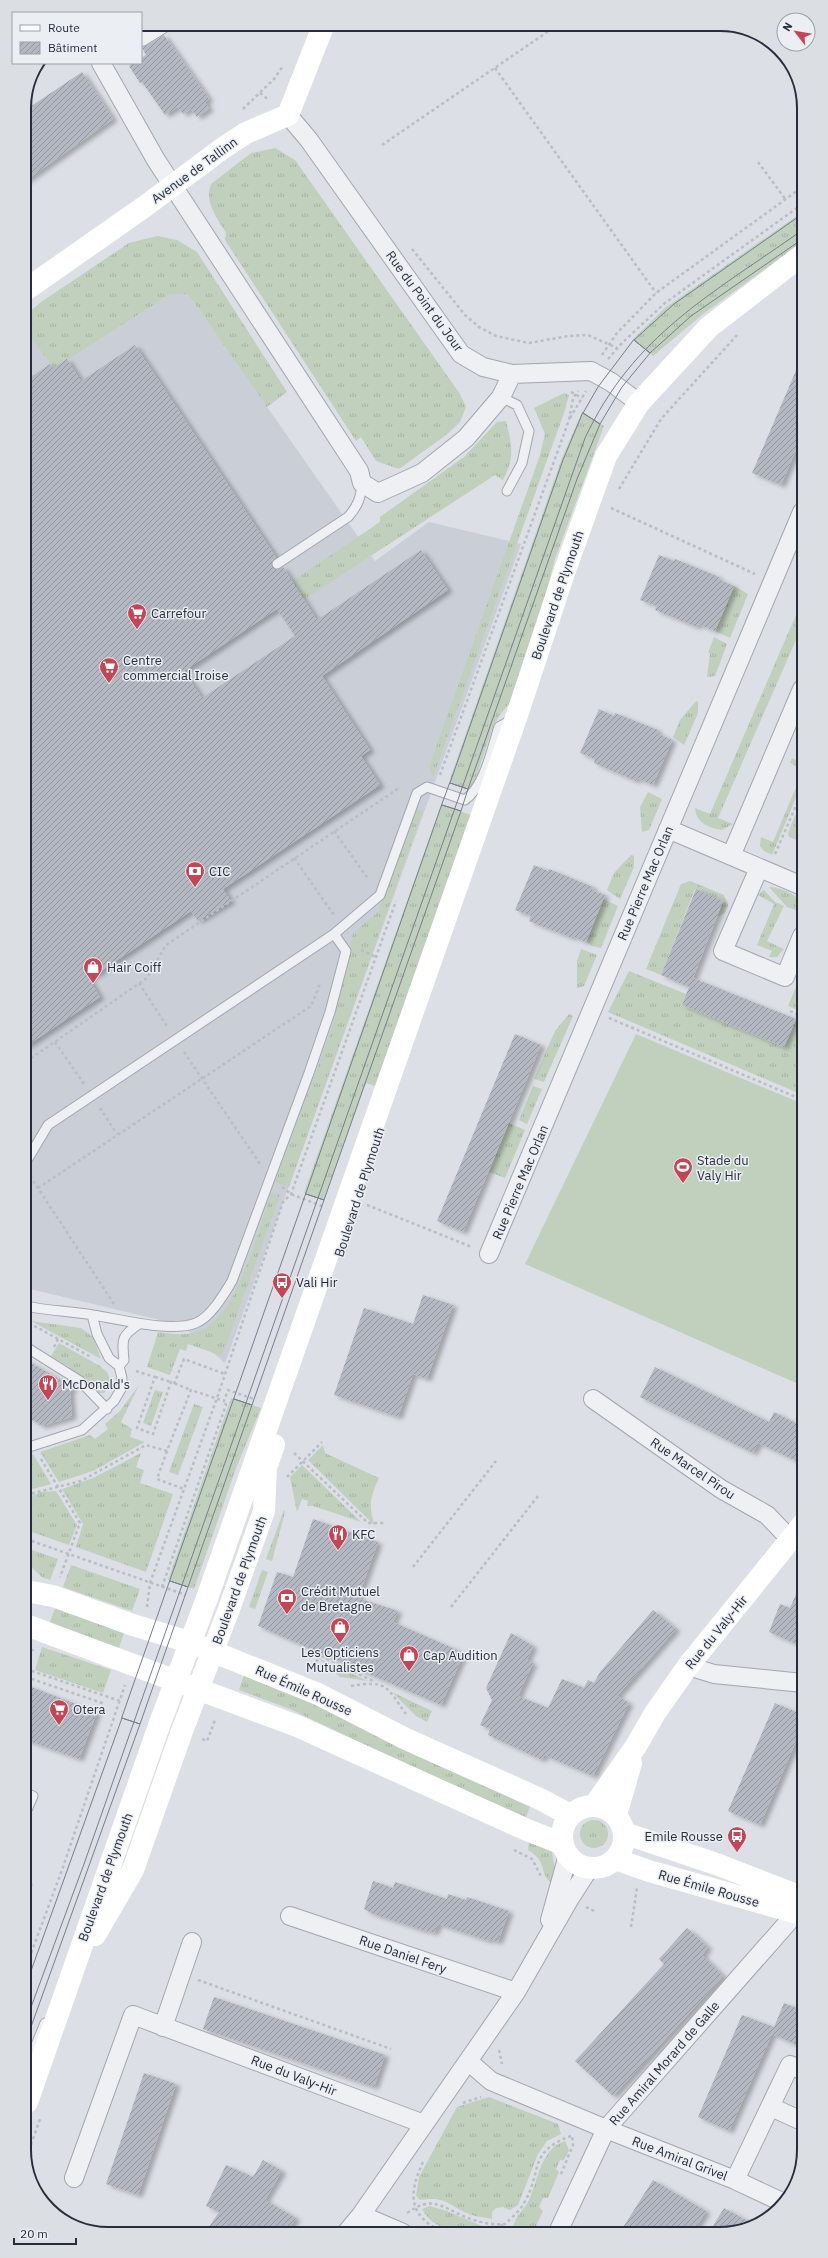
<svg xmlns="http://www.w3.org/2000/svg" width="828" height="2258" viewBox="0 0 828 2258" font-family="'IBM Plex Sans',sans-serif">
  <defs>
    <pattern id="grass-tufts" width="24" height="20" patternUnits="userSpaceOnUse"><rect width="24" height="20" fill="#c1cfbd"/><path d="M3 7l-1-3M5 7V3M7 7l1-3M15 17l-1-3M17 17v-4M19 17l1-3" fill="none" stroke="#a6b2a3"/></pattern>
    <pattern id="building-hatch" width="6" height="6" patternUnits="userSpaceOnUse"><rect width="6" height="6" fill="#b3b8c2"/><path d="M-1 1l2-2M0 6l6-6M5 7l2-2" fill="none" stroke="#92969f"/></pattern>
    <filter id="shadow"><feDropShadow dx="4.5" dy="2.5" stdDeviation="2" flood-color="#0004"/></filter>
  </defs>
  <rect width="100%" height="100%" fill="#dcdfe5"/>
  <path fill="#caced7" d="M188,294L375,561L429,522L521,544L225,1363L181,1325L26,1288L24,329L54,369L169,295Z"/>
  <path fill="url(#grass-tufts)" d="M275,148L295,160L460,394L466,407L460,422L446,435L399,469L376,461L361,437L356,441L225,240L226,233C217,218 204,202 211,184L251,153Z
    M801,213V243L703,314L653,356L633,339L665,308Z
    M157,236L177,240L197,252L287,392L267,407L188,294L169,295L54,369L24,329V316L41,302L129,243Z
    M564,393L569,395L564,413L433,777L429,767L540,455L545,434L534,408Z
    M582,412L604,426L555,559L538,623L512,700L499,716L492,730L472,790L449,782L562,458Z
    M506,421C512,445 515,457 503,480L495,475L303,600L290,583L380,522V517L464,457L497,422Z
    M734,586L748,594L730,638L715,631Z
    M802,601V626L718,818L733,824L722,830C709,828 696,823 695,808L710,814Z
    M714,637L727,644L715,676L707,677L710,653H708Z
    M696,701L698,702V713L684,745L673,737L680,720Z
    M792,758L802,763V769L790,763Z
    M802,773V783L772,855L764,851L760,846L761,837L773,842Z
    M648,792L662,799L649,830L642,832L640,807Z
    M441,805L471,815L375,1086L366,1083L324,1200L304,1193Z
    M415,808L423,811L289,1187L275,1182L332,1029L353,933L378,912Z
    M795,815L799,816L802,825V842L789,837L788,833Z
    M631,855L634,856V867L620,899L607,890L614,873Z
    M690,881L724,895L728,905L725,913L717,917L723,901L695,889L661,975L646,969L681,884Z
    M769,887C780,887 795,894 801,902V912L787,907Z
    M764,890L775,902L784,906L767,941L784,949L777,957H769L772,951L757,945L774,904L758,895Z
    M603,899L618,906L601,948L592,946L586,942Z
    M581,949L597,955L584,986L577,988V961Z
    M629,971L686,994L682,1005L784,1047L796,1019L802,1022L803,1095L608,1012Z
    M802,972V1012L788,1006Z
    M569,1014L573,1016L544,1082L534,1079L555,1031Z
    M533,1086L542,1089L527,1124L519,1120Z
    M509,1123L525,1130L505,1178L489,1172Z
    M272,1192L280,1195L222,1356L188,1344L186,1351L180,1349L170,1375L147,1367L158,1332C174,1334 191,1337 206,1328C241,1306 258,1229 272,1192Z
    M31,1321L81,1328L93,1337L101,1359Z
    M59,1343L100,1366L107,1372L112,1383L104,1393H99L69,1367L51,1356Z
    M139,1385L121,1422L132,1429L130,1437L145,1442L93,1471L59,1482L40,1452L90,1435L95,1439L108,1429L105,1424L120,1411Z
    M155,1390L163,1392L151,1426L143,1423Z
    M231,1398L261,1408L236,1468L194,1589L168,1580Z
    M194,1404L203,1407L178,1475L169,1472Z
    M323,1445L325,1453L379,1478C370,1498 368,1505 375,1526L308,1460Z
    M141,1453L136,1467L144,1470L140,1483L173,1494L146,1572L76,1547L83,1524L62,1489L93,1478Z
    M33,1454L51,1484L26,1491V1457Z
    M302,1465L361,1522L313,1506H307L308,1501L302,1499L297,1512L290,1477Z
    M56,1491L77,1525L69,1545L26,1530V1498L41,1492Z
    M284,1510L285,1512L272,1561L266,1559Z
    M26,1548L58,1559L50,1580L42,1577L26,1562Z
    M71,1565L140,1589L132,1611L63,1587Z
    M262,1570L268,1572L255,1609L249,1607Z
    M56,1606L125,1630L119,1648L49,1624Z
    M42,1647L111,1670L103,1693L35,1670Z
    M318,1658L368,1681L340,1677Z
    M244,1675L263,1681L531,1804L526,1817L428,1775L290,1709L239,1690Z
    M392,1692L432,1711L427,1722L416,1716Z
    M580 1834a14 14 0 1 1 28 0a14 14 0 1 1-28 0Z
    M529,1840L545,1846L552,1852L555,1872L551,1883C539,1873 548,1862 528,1850Z
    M27,1880L33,1884L27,1902Z
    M489,2097L558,2124L561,2134L547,2141L538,2154L518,2205L510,2210L503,2207L496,2208L492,2212V2219C484,2217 474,2217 467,2213C446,2204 446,2196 420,2200L416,2196L419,2177L457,2107Z
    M565,2141L569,2150L564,2160H560L556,2169L559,2172L548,2198H543L539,2207L543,2211L533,2232H513C512,2218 524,2211 529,2200C536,2185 538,2167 548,2154C552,2147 558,2144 565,2141Z
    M430,2206L447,2211L496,2232C468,2232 437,2236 422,2209Z"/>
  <path fill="#c1cfbd" d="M636,1034L803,1104V1386L525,1264Z"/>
  <path fill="url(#building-hatch)" fill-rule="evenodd" filter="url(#shadow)" d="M164,35L209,99L205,102L209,109L197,117L191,109L183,114L178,107L165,115L142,82L140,83L129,66L133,63H141V58L146,55L142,48Z
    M82,72L113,119L24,182V111Z
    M135,345L276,557L272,562V568L277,570L283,567L317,620L421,550L448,590L322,676L370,750L361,756L380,785L223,889L231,901L198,921L191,911L89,979L100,997L25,1047V381L50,364L53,368L67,359L81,381ZM277,609L295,636L202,698L184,671Z
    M801,359L802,436L781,485L752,473Z
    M659,555L674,561L675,559L719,577L718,579L734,586L715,631L698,624L697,627L655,610L657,606L640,600Z
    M599,709L614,716L615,713L658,730L657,733L672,740L653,785L637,778L636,781L594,763L595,759L580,753Z
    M534,865L548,871L549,869L593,887L592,890L605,895L586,942L572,936V938L529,921L531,916L515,910Z
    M696,889L723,901L693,978L796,1019L784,1047L682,1005L689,987L661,975Z
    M515,1034L541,1045L463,1232L437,1221Z
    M423,1295L453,1305L427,1379L413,1374L398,1417L334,1395L364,1308L413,1324Z
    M26,1360L73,1387L70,1392L72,1417L42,1426L26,1416Z
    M655,1367L769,1422L774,1412L803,1427V1464L758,1443L753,1453L640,1397Z
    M313,1519L378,1542L358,1598L398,1611L393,1622L464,1653L441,1705L258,1626L277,1572L293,1577Z
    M803,1578V1647L769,1632L780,1604L790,1608Z
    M653,1610L676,1629L617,1696L629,1703L593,1776L544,1755L542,1760L488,1735L490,1729L480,1725L492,1700L486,1688L511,1633L533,1646L527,1660L533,1663L518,1696L548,1708L562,1679L584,1688L588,1680L594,1683L600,1672Z
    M26,1685L97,1712L79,1759L26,1740Z
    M775,1703L803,1715V1725L760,1825L728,1811Z
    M373,1881L393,1888L395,1882L447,1899L448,1894L466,1900L467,1897L509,1911L498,1942L489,1939V1941L438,1924L434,1933L425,1930V1931L373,1914L364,1909Z
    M687,1928L708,1947L702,1955L723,1976L613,2096L575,2061L664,1964L659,1959Z
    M214,1997L385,2055L374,2087L203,2029Z
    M784,2003L804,2011V2048L772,2034L729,2131L698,2117L742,2015L774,2027Z
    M144,2073L176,2084L138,2195L106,2184Z
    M263,2160L282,2171L265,2200L296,2218L286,2233H205L219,2212L206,2206L226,2165L253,2177Z
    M653,2180L706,2211L694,2231L620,2232Z
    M724,2208L753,2224L742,2231H710Z"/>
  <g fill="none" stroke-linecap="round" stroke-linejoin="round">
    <g stroke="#a2a6af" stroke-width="11">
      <path id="lane" d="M501,397L517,405L529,431L522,463L507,491
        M277,564L348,517C358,506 361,497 362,483
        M334,934L380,895L417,793L427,787L465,800C485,785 491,751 499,727L511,720
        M26,1162L48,1125L334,934L346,951L330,1012L309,1073L232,1281C224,1294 211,1317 196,1323C170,1333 120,1319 93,1315C70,1311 48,1311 26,1306
        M26,1347L80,1381L107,1409
        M119,1366L124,1360C122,1339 121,1336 139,1324
        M26,1448L82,1430L114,1401L121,1389L122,1378L119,1366L109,1358L97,1334L92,1315
        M26,1793L33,1796L26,1812
        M27,2067L45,2023"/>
    </g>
    <g stroke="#a2a6af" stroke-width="20">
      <path id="street" d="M141,37L162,24
        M101,63L156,160L359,471L362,483L378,493L422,473L466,438L501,397L512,374
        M288,115L309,140L461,354L483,367L512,374L591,371L611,382L639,403
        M668,829L802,886
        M731,856L802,689
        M759,868L723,951L785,977L802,936
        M489,1254L802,512
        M593,1399L721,1489L767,1515L790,1539
        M688,1666L714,1674L803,1683
        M290,1916L516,1992
        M550,1920L568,1855
        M163,2027L192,1942
        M468,2061L491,2081L606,2129L735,2180L784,2203
        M771,2107L804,2122
        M74,2178L133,2015L424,2124
        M735,2180L790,2065L804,2071
        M361,2215L403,2233
        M558,2232L606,2129L797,1912
        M346,2233L361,2215L516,1992L570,1898L590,1867"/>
    </g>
    <path stroke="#babdc4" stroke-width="2.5" stroke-dasharray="3 3" stroke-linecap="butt" d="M495,68L656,293
      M260,93L269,100
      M243,109L274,79L283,66
      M382,145L559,24
      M758,162L786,200
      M412,249L465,315L479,327L496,336L529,343L568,336L588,335L617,348
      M602,355L617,333L656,293L801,188
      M608,359L622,343L665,303L801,205
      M571,392L582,398
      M570,418L586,391
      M619,489L661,419L738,334
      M611,508L755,574
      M440,775L569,420L573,398L578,391
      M334,831L369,880
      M775,854L802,792
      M294,858L334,915
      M361,950L376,957
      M139,983L168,1028
      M790,1011L802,1017
      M609,1018L803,1100
      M55,1042L84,1084
      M184,1052L260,1164
      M25,1058L30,1059L147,978L166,945L399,788
      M100,1108L117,1134
      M30,1176L114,1304
      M282,1187L291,1194L322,1206
      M38,1188L311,1006L320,984
      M367,1205L472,1247
      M29,1323L91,1357
      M54,1347L58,1339
      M136,1371L155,1377L137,1428L153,1434L171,1382L191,1390
      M155,1377L171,1382
      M174,1384L184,1359L225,1374
      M167,1451L157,1479L184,1489
      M294,1453L368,1523H384
      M41,1459L80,1523L60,1577
      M287,1477L322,1442
      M26,1495L81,1481L146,1445L167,1451L191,1390L224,1401L228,1390L254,1399
      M26,1539L186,1595
      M413,1567L496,1461
      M162,1587L226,1405L224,1401
      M147,1607L150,1583L217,1398L283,1202L291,1194L396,901
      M451,1607L538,1496
      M26,1668L33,1649
      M26,1669L120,1701
      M324,1672L311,1651L375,1682
      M26,1677L105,1704
      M351,1686C387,1680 386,1686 406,1714
      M202,1739L207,1741L215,1720
      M514,1850L532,1859L542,1878
      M586,1907L594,1911
      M631,1927L637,1888
      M27,1964L62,1870L125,1685
      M198,1980L391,2049
      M499,2050L502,2064
      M463,2103L481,2097
      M27,2156L40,2119
      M423,2162C408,2194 408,2217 444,2232
      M561,2174L573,2145L572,2136
      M407,2213C432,2196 439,2205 463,2216C477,2222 490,2225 505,2224C511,2218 520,2211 524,2203C543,2171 527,2152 571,2136
      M501,2224L505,2232"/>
    <use href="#lane" stroke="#eef0f4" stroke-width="9"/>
    <use href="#street" stroke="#eef0f4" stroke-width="18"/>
    <path stroke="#fff" stroke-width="22" d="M24,291L144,207L223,148L246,133L288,115L324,24
      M26,1591L53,1596L133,1625L189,1642L318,1694L406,1739L540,1799L570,1815
      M26,1625L297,1726L527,1830L563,1844
      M594,1806L636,1746L655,1713L688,1666L803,1524
      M562 1837a31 31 0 1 1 62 0a31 31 0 1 1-62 0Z
      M616,1815L631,1763
      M624,1833L719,1865L804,1898
      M615,1859L649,1871L804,1915
      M95,1935L133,1870L182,1731L229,1609L264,1511L266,1468L274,1445
      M27,2102L160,1723L206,1601L516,718L564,573L606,456L639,403L709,327L801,256"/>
    <path stroke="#767f8e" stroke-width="1" d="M801,215L674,304L634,340L650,353L691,316L801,240
      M634,340L650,353L622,387L600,424L583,413L598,387Z
      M583,413L600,424L577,479L468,789L450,783L563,460Z
      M450,783L468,789L461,811L442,805Z
      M442,805L461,811L324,1200L306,1194Z
      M306,1194L324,1200L252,1405L234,1399Z
      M234,1399L252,1405L188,1587L170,1581Z
      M170,1581L188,1587L140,1724L122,1718Z
      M27,1982L122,1718L140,1724L27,2038
      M27,2018L84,1864L585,438C634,334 711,295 801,231"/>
  </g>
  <defs>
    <g id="supermarket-pin" transform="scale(1)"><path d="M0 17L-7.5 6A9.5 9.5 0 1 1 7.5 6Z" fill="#c64555" stroke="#ebeef3"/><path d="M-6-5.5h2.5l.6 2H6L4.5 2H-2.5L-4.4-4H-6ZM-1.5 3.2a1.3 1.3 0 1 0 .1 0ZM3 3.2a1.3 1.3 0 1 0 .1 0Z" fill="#fff"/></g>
    <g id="bank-pin" transform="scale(1)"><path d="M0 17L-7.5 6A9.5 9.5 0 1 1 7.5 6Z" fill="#c64555" stroke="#ebeef3"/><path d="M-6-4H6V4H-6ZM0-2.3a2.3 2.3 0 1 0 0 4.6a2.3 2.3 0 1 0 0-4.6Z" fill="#fff"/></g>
    <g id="shop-pin" transform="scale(1)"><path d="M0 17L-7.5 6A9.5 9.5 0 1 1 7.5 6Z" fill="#c64555" stroke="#ebeef3"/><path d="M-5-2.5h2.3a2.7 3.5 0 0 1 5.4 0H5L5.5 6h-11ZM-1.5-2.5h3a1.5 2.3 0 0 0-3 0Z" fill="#fff"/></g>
    <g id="stadium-pin" transform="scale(1)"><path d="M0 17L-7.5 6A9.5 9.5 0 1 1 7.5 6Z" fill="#c64555" stroke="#ebeef3"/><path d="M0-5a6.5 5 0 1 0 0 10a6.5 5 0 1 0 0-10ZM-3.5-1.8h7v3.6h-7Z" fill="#fff"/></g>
    <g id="bus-pin" transform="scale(1)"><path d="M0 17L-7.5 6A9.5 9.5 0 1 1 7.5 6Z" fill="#c64555" stroke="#ebeef3"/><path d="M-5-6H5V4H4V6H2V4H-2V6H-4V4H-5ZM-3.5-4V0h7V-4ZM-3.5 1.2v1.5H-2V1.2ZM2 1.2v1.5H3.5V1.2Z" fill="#fff"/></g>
    <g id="restaurant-pin" transform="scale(1)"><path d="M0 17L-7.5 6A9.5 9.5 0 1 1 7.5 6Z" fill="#c64555" stroke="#ebeef3"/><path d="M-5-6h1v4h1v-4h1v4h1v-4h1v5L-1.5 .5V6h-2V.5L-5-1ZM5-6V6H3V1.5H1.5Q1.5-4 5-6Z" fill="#fff"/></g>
  </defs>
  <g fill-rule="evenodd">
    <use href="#supermarket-pin" x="137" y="613"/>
    <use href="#supermarket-pin" x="109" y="667"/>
    <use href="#bank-pin" x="195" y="871"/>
    <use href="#shop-pin" x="93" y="967"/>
    <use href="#stadium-pin" x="683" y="1167"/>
    <use href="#bus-pin" x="282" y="1282"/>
    <use href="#restaurant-pin" x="48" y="1384"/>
    <use href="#restaurant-pin" x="338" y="1534"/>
    <use href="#bank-pin" x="287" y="1598"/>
    <use href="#shop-pin" x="340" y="1627"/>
    <use href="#shop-pin" x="409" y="1655"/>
    <use href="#supermarket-pin" x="59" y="1709"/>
    <use href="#bus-pin" x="737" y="1836"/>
  </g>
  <g text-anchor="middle" stroke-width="3" stroke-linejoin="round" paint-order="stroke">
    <g font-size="13" fill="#272d3b" stroke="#ebeef3">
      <text transform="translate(194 170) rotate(-36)" y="5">Avenue de Tallinn</text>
      <text transform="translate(425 301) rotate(54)" y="5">Rue du Point du Jour</text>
      <text transform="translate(557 595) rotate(-71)" y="5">Boulevard de Plymouth</text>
      <text transform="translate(645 883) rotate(-67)" y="5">Rue Pierre Mac Orlan</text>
      <text transform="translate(520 1182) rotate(-67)" y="5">Rue Pierre Mac Orlan</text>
      <text transform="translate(359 1192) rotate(-72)" y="5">Boulevard de Plymouth</text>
      <text transform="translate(693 1468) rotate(34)" y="5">Rue Marcel Pirou</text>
      <text transform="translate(239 1580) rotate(-70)" y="5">Boulevard de Plymouth</text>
      <text transform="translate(716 1632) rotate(-51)" y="5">Rue du Valy-Hir</text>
      <text transform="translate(304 1690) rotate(24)" y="5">Rue Émile Rousse</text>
      <text transform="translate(105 1877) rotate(-70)" y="5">Boulevard de Plymouth</text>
      <text transform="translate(709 1888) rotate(16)" y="5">Rue Émile Rousse</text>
      <text transform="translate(403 1954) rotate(19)" y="5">Rue Daniel Fery</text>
      <text transform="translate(664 2063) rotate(-49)" y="5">Rue Amiral Morard de Galle</text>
      <text transform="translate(294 2075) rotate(21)" y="5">Rue du Valy-Hir</text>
      <text transform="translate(680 2158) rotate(21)" y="5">Rue Amiral Grivel</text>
    </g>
    <g font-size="13" fill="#272d3b" stroke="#ebeef3" text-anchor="start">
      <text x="151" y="618">Carrefour</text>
      <text x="123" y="665">Centre<tspan x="123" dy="15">commercial Iroise</tspan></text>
      <text x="209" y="876">CIC</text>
      <text x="107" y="972">Hair Coiff</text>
      <text x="697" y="1165">Stade du<tspan x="697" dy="15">Valy Hir</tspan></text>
      <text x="296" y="1287">Vali Hir</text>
      <text x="62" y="1389">McDonald's</text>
      <text x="352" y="1539">KFC</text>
      <text x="301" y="1596">Crédit Mutuel<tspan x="301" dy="15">de Bretagne</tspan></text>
      <text x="340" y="1657" text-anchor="middle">Les Opticiens<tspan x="340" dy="15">Mutualistes</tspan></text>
      <text x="423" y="1660">Cap Audition</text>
      <text x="73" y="1714">Otera</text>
      <text x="723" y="1841" text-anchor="end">Emile Rousse</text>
    </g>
  </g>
  <path d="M0 0H828V2258H0ZM108 31H720A77 77 0 0 1 797 108V2150A77 77 0 0 1 720 2227H108A77 77 0 0 1 31 2150V108A77 77 0 0 1 108 31Z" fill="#dbdfe4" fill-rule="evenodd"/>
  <path fill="none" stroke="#272d3b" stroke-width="2" d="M108 31H720A77 77 0 0 1 797 108V2150A77 77 0 0 1 720 2227H108A77 77 0 0 1 31 2150V108A77 77 0 0 1 108 31Z"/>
  <rect x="12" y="12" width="130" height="52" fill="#ebeef3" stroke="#9da1a9"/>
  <rect x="20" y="25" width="20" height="6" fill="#ffffff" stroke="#9da1a9"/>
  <text x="48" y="32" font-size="12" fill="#272d3b">Route</text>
  <rect x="20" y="42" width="20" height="12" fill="url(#building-hatch)" stroke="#9da1a9"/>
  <text x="48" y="52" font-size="12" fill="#272d3b">Bâtiment</text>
  <g transform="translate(796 32) rotate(301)"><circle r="19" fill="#ebeef3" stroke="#9da1a9"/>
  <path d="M0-3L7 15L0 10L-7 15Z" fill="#c64555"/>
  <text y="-6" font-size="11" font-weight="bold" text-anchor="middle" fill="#272d3b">N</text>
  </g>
  <path d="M14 2238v6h62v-6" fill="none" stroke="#272d3b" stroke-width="2"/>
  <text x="20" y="2238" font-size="12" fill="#272d3b" stroke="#ebeef3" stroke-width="3" paint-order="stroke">20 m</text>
</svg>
